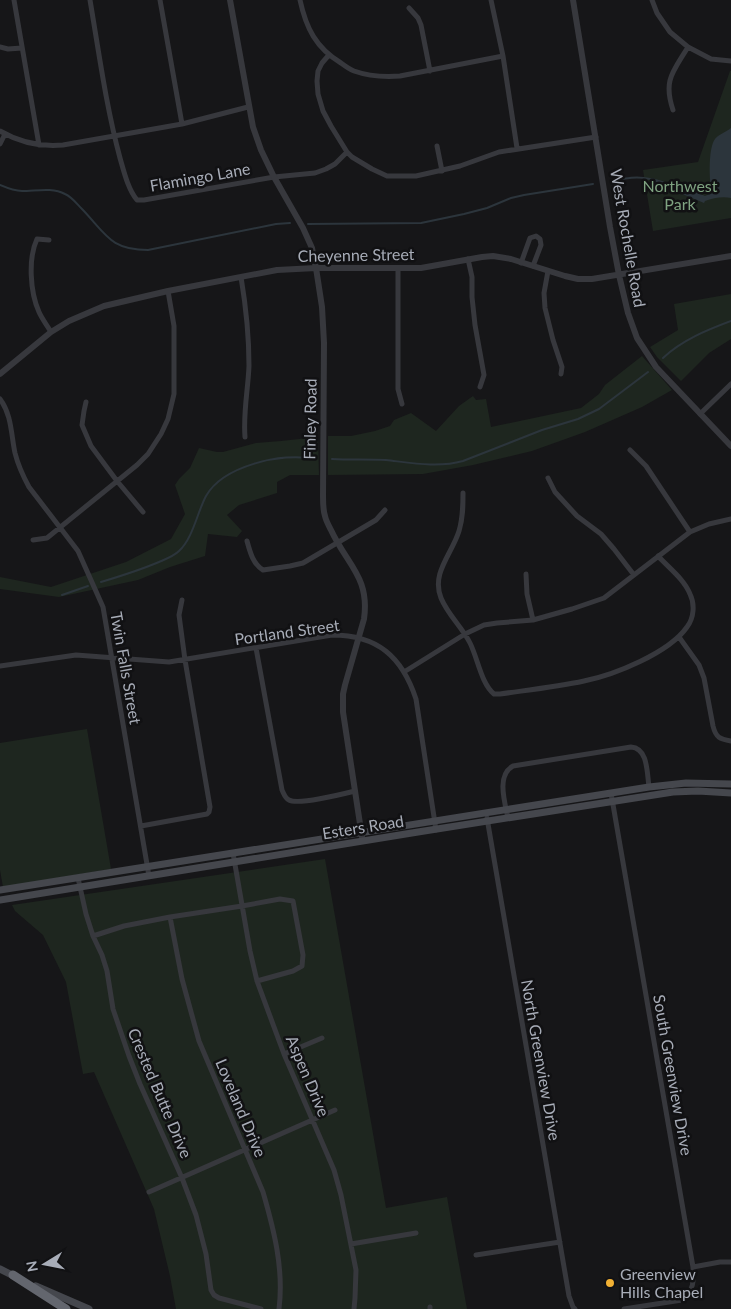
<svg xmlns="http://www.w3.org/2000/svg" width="731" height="1309" viewBox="0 0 731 1309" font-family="Lato,sans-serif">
  <rect width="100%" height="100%" fill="#161618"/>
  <path fill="#1e261f" d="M730,71H731V218L653,231L643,170L698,162Z
    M731,294V339L709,353L681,381L657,357L650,347L678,330L674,304Z
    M642,356L672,390L642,407L585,432L532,451L473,465L423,474L328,475V436H351L375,431L390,426L394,420L411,413L436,431L459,406L473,396L476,400L486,399L491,427L581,408L599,394L605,385Z
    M318,437L319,475H290L277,482V493L239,505L227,515L242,531L237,537L208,534L205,556L170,567L138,580L59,597L0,589V577L51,587L126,562L171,539L185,514L175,485L179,479L190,468L199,448L217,452H223L256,443L281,441Z
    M87,729L111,869L3,887L0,870V743Z
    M325,859L386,1208L447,1197L467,1309H176L170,1276L154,1209L94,1072L83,1074L66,982L43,935L15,911L12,905Z"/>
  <path fill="#2c353c" d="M731,128V198C723,196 713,198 705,201L704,203L668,188V186L651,181L650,179L652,178L669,183L670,181C685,180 692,191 705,196L712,193C709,182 708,148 715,139C719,134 726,132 731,128Z"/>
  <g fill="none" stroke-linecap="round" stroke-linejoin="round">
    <path stroke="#2c353c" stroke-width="2" d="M613,181C626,178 637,176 650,179
      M0,185C7,188 15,191 22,191C36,191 52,187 65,194C72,197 77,204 82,209C106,234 110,250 148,250L276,224L290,223
      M308,224L421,223L464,214L487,208L511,198L524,195L593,184
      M663,358C682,340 707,330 731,321
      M332,459C350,460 368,459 386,460C412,463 438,468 463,461L542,430L578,419L599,409L648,372
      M101,582C121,576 140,570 159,562C166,559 174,556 179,551C193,538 197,513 206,496C223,466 282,452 314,459
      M62,595L88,586"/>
    <path stroke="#37383d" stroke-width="5" d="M14,0L39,145
      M90,0C99,53 106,106 120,158C124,172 128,189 137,200H144L274,177L315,173L326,169L335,164L347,152
      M160,0L182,124
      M300,0C306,28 316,48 341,63C345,66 349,69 354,71C368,76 386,77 400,76L503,56
      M491,0L503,56L517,148
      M652,0L657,13L670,32L688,47L711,59L731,61
      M409,8L418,18L421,25L430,71
      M0,47L8,49L22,48
      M328,56L322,63L318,71L317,81L318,94L323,111L331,126L347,152L352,157L372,169L387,176H416L460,166L499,152L596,137
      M673,110C663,80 673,72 688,47
      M0,131C19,142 41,147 63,145L182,124L248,107
      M0,144L5,134
      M437,146L442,171
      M49,240L37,239C28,258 30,292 39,312C42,319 47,325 51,332
      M468,259L472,277V297L475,325L484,375L480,387
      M521,263L530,238L536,236L540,239L541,245L533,266
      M398,268V389L402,404
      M548,271L544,293L545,308L553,340L562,367L561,374
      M241,277C246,307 249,336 249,366C248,390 243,413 245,437
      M0,399C12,415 11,435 15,453C18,465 23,476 29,487L78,551L103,607L149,876
      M86,402L84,411L82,425L91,446L117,481L143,512
      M700,414L731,384
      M630,450L646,466L690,532
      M548,478L555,492L577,516L601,534L614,549L634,575
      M463,493C463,506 463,518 459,531C452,554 431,573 441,598C448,615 462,627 470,643C478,659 481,683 494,694H500C528,690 556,687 584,681C614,675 669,653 687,627C694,618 695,604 690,594C684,579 669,568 658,556
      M33,540L47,538L137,465L148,454L161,434L168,419L174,394V326L168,291
      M247,541C250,552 253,564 263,570L290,566L303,563L376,520L385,510
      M526,574L527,594L533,620
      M679,637L699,665L704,678L713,726C716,738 720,739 731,741
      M256,648L282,790C284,794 285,798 289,800C298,805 343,794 355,791
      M0,666L76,655L169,662L332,635C378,635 402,657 416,699L436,830
      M404,672L465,634L484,625L497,623L533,620L572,609L604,598L690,532L709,524L731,519
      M611,793L693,1267C694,1280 694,1291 682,1300L624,1309
      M487,818L569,1296L573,1307L575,1309
      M508,818C505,803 496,775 513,766L631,747C648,748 647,773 649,787
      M141,826L207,814L209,812L210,807L185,660L179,615L182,600
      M233,853L250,951L257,981L284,1054L334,1170L341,1195L356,1270L355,1298L354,1309
      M78,878L86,914L93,936L102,955L107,971L113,1009L129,1056L140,1084L182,1178L196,1215L206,1254L211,1290L214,1295L219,1298L261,1309
      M170,917L182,979L199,1041L263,1192C274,1230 284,1269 279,1309
      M93,936L124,926L170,917L242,906L280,899L293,901L303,955L302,966L293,971L257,981
      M284,1054L322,1038
      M149,1192L335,1110
      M351,1244L416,1233
      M476,1255L560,1242
      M693,1267L720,1262H731
      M430,1307V1309"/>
    <path stroke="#37383d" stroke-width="6" d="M230,0L253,127L261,150L274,177L303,228L312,248L316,268L322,307L324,343L323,496C323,503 323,510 325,516C326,521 329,526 331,530C347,565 370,577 364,619L345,685L343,694V712L362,837
      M573,0L610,227L619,275L628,313L637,338L656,367L731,446
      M0,374L51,332L69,321L104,306L168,291L277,270L316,268H421L482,257L493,256L511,259L565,276L578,279H592L731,256"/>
    <path stroke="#45474d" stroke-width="7" d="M0,890L649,787L686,783L731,784
      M0,900L418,832L673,792L698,791L731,793
      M0,1269L18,1278
      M36,1286L89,1309"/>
    <path stroke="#63666e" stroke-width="9" d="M13,1275L66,1309"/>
  </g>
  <circle fill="#f2b134" stroke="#111113" stroke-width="2" cx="610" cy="1283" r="5"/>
  <g text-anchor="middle" stroke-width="5" stroke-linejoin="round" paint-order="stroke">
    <g font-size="16" fill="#a8adb8" stroke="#111113">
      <text transform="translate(200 177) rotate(-10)" y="6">Flamingo Lane</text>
      <text transform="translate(628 238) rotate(80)" y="6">West Rochelle Road</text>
      <text transform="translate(356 255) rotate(-1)" y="6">Cheyenne Street</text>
      <text transform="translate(310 419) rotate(-89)" y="6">Finley Road</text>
      <text transform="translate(287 632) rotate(-8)" y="6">Portland Street</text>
      <text transform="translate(126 668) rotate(80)" y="6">Twin Falls Street</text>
      <text transform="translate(363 827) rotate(-9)" y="6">Esters Road</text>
      <text transform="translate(541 1060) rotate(80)" y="6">North Greenview Drive</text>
      <text transform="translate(673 1075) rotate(80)" y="6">South Greenview Drive</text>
      <text transform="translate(308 1076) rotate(67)" y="6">Aspen Drive</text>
      <text transform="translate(160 1093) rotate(67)" y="6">Crested Butte Drive</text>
      <text transform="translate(241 1108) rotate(67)" y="6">Loveland Drive</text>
    </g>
    <g font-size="16" fill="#7fa381" stroke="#111113">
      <text x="680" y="192">Northwest<tspan x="680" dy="18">Park</tspan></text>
    </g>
    <g font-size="16" fill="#a8adb8" stroke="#111113" text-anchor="start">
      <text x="620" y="1280">Greenview<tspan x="620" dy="18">Hills Chapel</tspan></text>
    </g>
  </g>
  <g transform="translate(45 1264) rotate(260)" stroke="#111113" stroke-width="4" paint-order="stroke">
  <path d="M0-4L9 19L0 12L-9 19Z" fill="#a8adb8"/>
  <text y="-8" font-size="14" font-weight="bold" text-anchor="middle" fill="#a8adb8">N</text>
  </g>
</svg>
